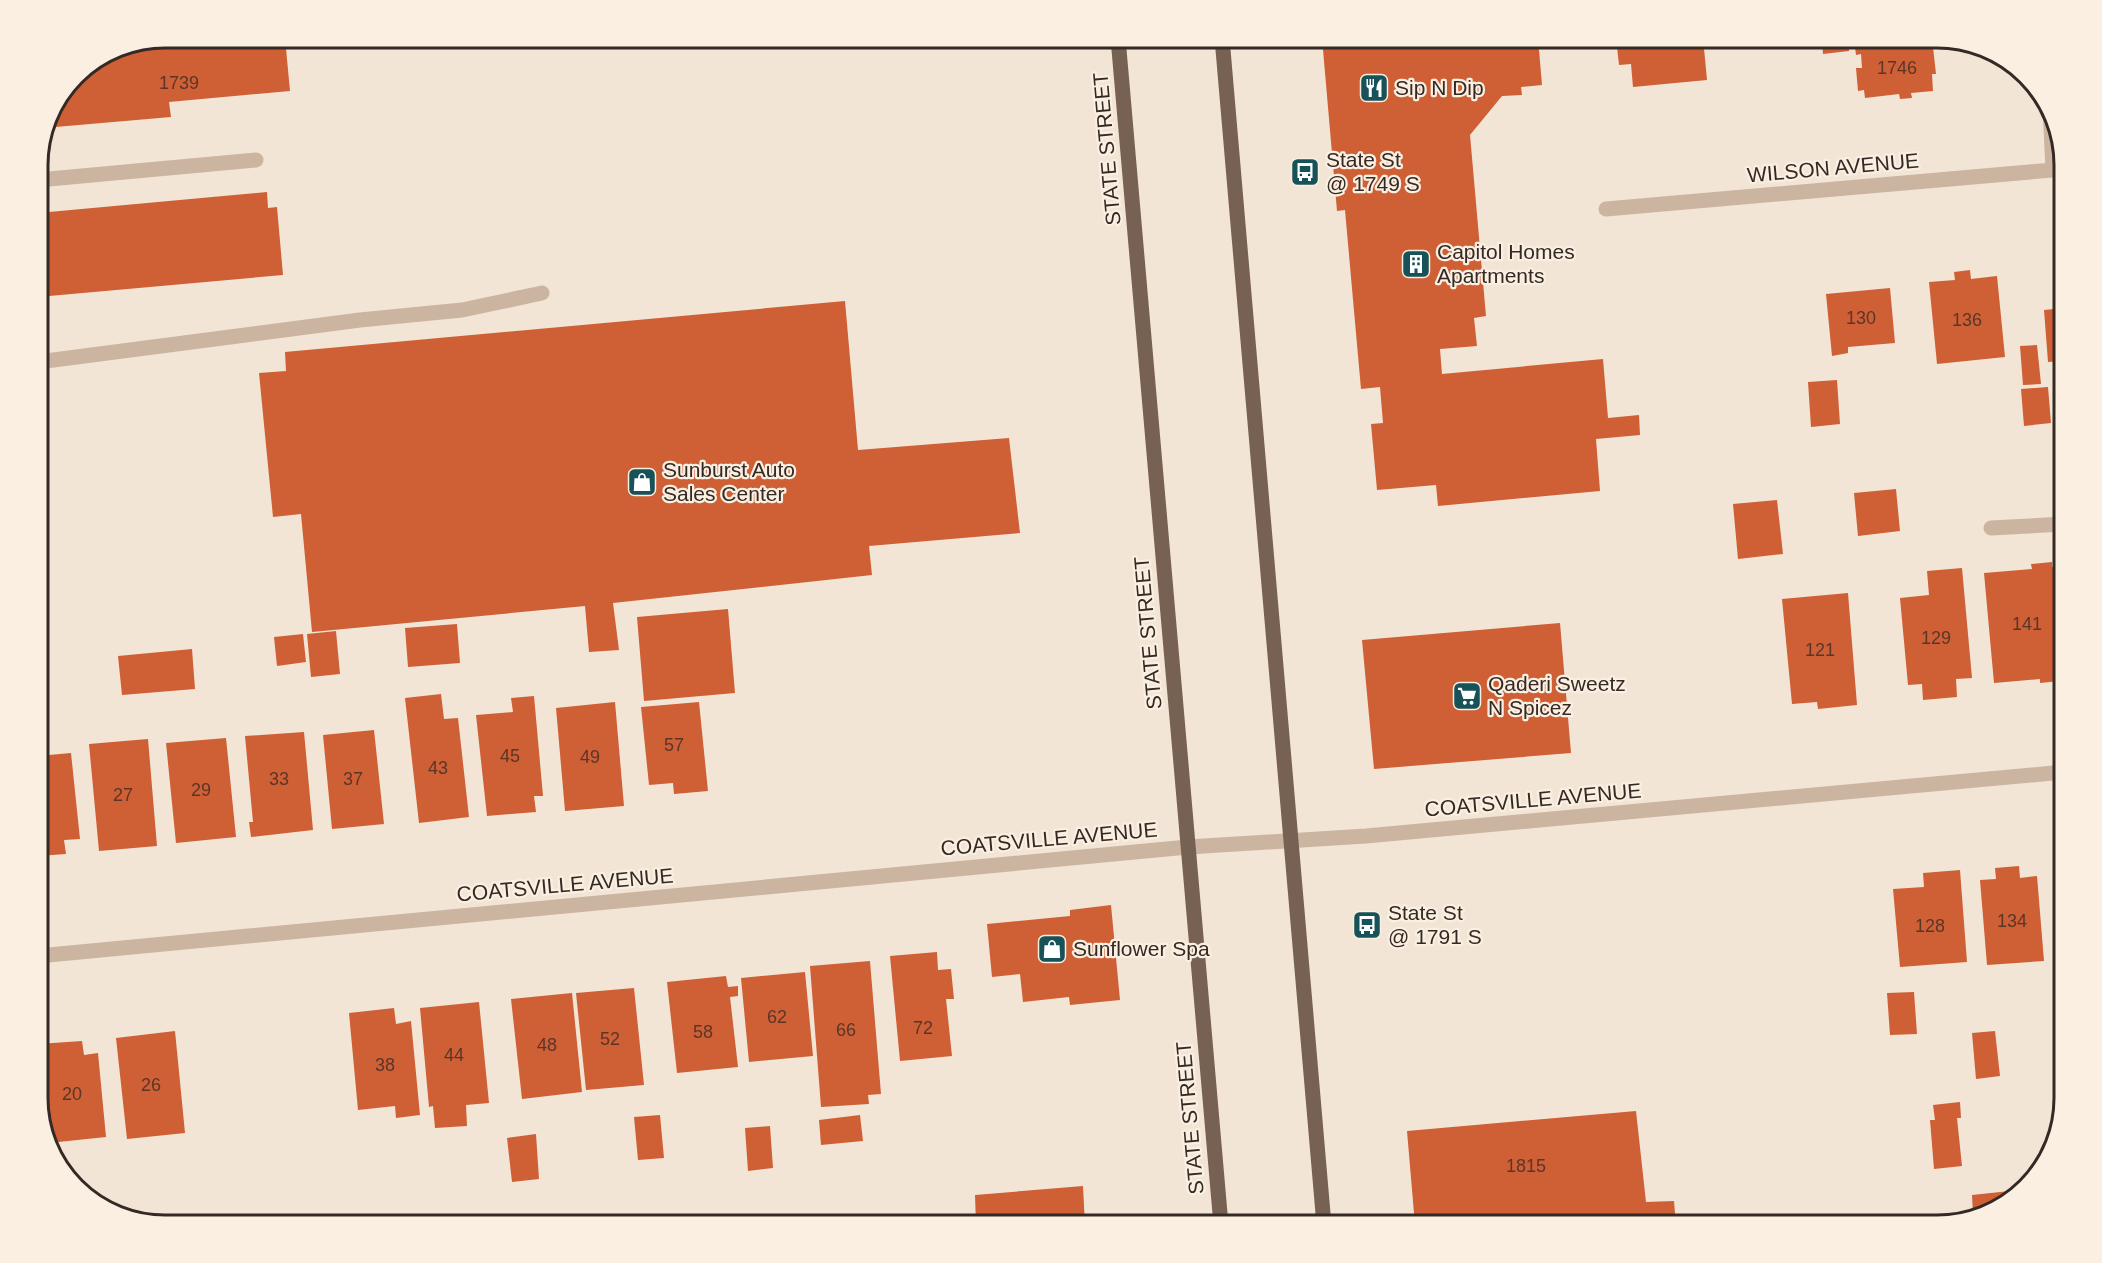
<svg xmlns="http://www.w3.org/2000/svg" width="2102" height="1263" viewBox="0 0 2102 1263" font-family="Arial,sans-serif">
  <rect width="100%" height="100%" fill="#f2e5d5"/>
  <path fill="#cf5f35" d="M213,38H285L290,91L169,102L171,117L44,128L47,116L75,75L116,47Z
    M1322,38H1538L1542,85L1521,87L1522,95L1502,96L1470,135L1486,316L1474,318L1477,346L1440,349L1442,374L1603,359L1608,418L1639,415L1640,435L1596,439L1600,491L1438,506L1436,485L1377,490L1371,424L1383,423L1380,387L1361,389L1345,210L1337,211Z
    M1616,38H1703L1707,80L1633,87L1631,64L1619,65Z
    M1785,38H1848L1849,51L1823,54L1822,42L1786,45Z
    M1860,38H1922L1923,48L1933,47L1936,74H1932L1933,91L1911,93L1912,98L1900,99L1899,94L1865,98L1864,90L1858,91L1856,68H1862L1861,54L1856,55L1855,47L1861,46Z
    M267,192L268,208L277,207L283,275L38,297V213Z
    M1970,270L1971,279L1997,276L2005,357L1937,364L1929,282L1955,280L1954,272Z
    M1890,288L1895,343L1848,347V353L1832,356L1826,294Z
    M845,301L858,450L1009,438L1020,533L869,546L872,575L613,603L619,650L589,652L585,606L312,632L301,514L273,517L259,373L286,371L285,352Z
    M2064,308V374H2061L2060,361L2048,362L2044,310Z
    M2037,345L2041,384L2023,385L2020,346Z
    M1837,380L1840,424L1811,427L1808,382Z
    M2048,387L2051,423L2024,426L2021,389Z
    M1896,489L1900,531L1858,536L1854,493Z
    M1777,500L1783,554L1738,559L1733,504Z
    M2052,562V567L2064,566V675H2060V681L2040,683V679L1994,683L1984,573L2032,569L2031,564Z
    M1962,568L1972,678L1956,679L1957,697L1923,700L1922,684L1908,685L1900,598L1929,595L1927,571Z
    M1848,593L1857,705L1818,709L1817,702L1792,704L1782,599Z
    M728,609L735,693L644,701L637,617Z
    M1560,623L1571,753L1374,769L1362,640Z
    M457,624L460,663L408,667L405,628Z
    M336,631L340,674L311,677L307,634Z
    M303,634L306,662L277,666L274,637Z
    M192,649L195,689L122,695L118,656Z
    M38,660H43L47,703L38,704Z
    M441,694L444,719L458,718L469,817L419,823L405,698Z
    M534,696L543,796H534L536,812L487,816L476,715L513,712L511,698Z
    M615,702L624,806L565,811L556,708Z
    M699,702L708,791L674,794L673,783L649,785L641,707Z
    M374,730L384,824L332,829L323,735Z
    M304,732L313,830L251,837L249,822H253L245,736Z
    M226,738L236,837L176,843L166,743Z
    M148,739L157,846L99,851L89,744Z
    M71,753L80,839L64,840L66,854L38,856V756Z
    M2019,866L2020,878L2037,876L2044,961L1987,965L1980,880L1996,879L1995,868Z
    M1960,870L1967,962L1900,967L1893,889L1924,887L1923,873Z
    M2058,871H2064V954H2062L2057,897L2061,896Z
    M1111,905L1120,1000L1070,1005L1069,997L1023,1002L1020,974L992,977L987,924L1070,916V910Z
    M937,952L938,970L951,969L954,999H946L952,1056L900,1061L890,956Z
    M870,961L881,1094L868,1095L869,1104L821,1107L810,966Z
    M805,972L813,1056L749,1062L741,978Z
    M726,976L728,987L738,986V996L730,997L738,1067L677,1073L667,982Z
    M634,988L644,1085L586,1090L576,993Z
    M1914,992L1917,1034L1890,1035L1887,993Z
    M572,993L582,1092L522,1099L511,999Z
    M479,1002L489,1103L466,1105L467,1126L435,1128L433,1106L429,1107L420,1008Z
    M394,1008L396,1024L411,1021L420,1115L396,1118L395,1106L358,1110L349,1013Z
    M175,1031L185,1133L127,1139L116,1038Z
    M1995,1031L2000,1076L1976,1079L1972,1033Z
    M82,1041L84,1055L98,1053L106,1137L49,1143L46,1134L38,1044Z
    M1960,1102L1961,1118H1957L1962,1166L1934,1169L1930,1120H1935L1933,1105Z
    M1636,1111L1646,1202L1674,1201L1676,1225H1415L1407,1131Z
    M660,1115L664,1158L638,1160L634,1117Z
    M860,1115L863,1141L821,1145L819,1120Z
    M770,1126L773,1168L748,1171L745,1128Z
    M536,1134L539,1179L512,1182L507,1138Z
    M1083,1186L1085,1225H976L975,1195Z
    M2019,1190L2001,1208L1973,1216L1972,1195Z"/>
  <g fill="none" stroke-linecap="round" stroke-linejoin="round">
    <path stroke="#cbb5a0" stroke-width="15" d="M38,180L256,160
      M38,362L360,320L462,310L542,293
      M1991,528L2064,524"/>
    <path stroke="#cbb5a0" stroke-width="15" d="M2050,108L2053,170
      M1606,209L2064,169
      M38,956L1188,847L1366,836L2064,772"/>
    <path stroke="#776153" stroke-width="15" d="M1118,38L1221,1225
      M1222,38L1324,1225"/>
  </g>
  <defs>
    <g id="restaurant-square" transform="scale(1.5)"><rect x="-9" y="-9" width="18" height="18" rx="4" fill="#175258" stroke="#faefe1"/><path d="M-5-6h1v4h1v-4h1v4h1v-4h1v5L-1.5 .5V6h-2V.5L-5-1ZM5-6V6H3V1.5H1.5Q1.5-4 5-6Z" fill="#fff"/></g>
    <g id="bus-square" transform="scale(1.5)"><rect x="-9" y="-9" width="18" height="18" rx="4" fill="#175258" stroke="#faefe1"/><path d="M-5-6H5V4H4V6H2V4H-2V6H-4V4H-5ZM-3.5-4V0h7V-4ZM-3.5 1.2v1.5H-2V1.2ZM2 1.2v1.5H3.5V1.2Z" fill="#fff"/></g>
    <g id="building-square" transform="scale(1.5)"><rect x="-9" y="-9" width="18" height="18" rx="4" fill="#175258" stroke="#faefe1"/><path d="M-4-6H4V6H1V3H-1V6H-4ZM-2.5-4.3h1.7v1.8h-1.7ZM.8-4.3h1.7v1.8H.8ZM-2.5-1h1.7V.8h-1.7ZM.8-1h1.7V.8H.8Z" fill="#fff"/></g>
    <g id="shop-square" transform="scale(1.5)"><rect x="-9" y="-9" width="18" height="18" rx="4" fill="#175258" stroke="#faefe1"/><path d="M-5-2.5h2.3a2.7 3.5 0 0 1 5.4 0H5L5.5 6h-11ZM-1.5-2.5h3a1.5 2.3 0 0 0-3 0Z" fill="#fff"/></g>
    <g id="supermarket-square" transform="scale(1.5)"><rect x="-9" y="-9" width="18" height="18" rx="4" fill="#175258" stroke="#faefe1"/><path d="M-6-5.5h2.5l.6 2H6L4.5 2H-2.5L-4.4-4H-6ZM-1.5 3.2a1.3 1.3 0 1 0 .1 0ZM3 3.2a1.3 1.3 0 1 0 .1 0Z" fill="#fff"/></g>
  </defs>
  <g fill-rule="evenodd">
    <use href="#restaurant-square" x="1374" y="88"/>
    <use href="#bus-square" x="1305" y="172"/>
    <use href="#building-square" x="1416" y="264"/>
    <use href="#shop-square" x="642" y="482"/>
    <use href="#supermarket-square" x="1467" y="696"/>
    <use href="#bus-square" x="1367" y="925"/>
    <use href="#shop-square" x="1052" y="949"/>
  </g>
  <g text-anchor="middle" stroke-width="4.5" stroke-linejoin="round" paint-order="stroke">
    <g font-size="18" fill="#5b3628">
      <text x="1897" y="74">1746</text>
      <text x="179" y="89">1739</text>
      <text x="1861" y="324">130</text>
      <text x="1967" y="326">136</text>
      <text x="2027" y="630">141</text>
      <text x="1936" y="644">129</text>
      <text x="1820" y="656">121</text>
      <text x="674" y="751">57</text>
      <text x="510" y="762">45</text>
      <text x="590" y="763">49</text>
      <text x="438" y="774">43</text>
      <text x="279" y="785">33</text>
      <text x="353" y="785">37</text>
      <text x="201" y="796">29</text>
      <text x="123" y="801">27</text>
      <text x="2012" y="927">134</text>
      <text x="1930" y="932">128</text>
      <text x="777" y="1023">62</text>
      <text x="923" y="1034">72</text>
      <text x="846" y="1036">66</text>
      <text x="703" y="1038">58</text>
      <text x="610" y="1045">52</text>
      <text x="547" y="1051">48</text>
      <text x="454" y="1061">44</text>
      <text x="385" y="1071">38</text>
      <text x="151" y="1091">26</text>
      <text x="72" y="1100">20</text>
      <text x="1526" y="1172">1815</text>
    </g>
    <g font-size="21" fill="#342924" stroke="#faefe1" text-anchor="start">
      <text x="1395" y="95">Sip N Dip</text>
      <text x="1326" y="167">State St<tspan x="1326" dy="24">@ 1749 S</tspan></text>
      <text x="1437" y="259">Capitol Homes<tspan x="1437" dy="24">Apartments</tspan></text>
      <text x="663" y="477">Sunburst Auto<tspan x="663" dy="24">Sales Center</tspan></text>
      <text x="1488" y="691">Qaderi Sweetz<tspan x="1488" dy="24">N Spicez</tspan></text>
      <text x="1388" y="920">State St<tspan x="1388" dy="24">@ 1791 S</tspan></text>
      <text x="1073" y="956">Sunflower Spa</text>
    </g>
    <g font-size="21" fill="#342924" stroke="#faefe1">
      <text transform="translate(1107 149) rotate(-95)" y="7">STATE STREET</text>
      <text transform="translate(1833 168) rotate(-5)" y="7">WILSON AVENUE</text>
      <text transform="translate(1148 633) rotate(-95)" y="7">STATE STREET</text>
      <text transform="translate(1533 800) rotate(-5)" y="7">COATSVILLE AVENUE</text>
      <text transform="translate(1049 839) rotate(-5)" y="7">COATSVILLE AVENUE</text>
      <text transform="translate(565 885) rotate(-5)" y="7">COATSVILLE AVENUE</text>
      <text transform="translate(1190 1118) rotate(-95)" y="7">STATE STREET</text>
    </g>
  </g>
  <path d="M0 0H2102V1263H0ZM165 48H1937A117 117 0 0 1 2054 165V1098A117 117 0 0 1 1937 1215H165A117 117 0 0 1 48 1098V165A117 117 0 0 1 165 48Z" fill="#faefe1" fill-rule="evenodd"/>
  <path fill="none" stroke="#342924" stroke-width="3" d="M165 48H1937A117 117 0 0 1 2054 165V1098A117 117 0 0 1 1937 1215H165A117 117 0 0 1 48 1098V165A117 117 0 0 1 165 48Z"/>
</svg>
